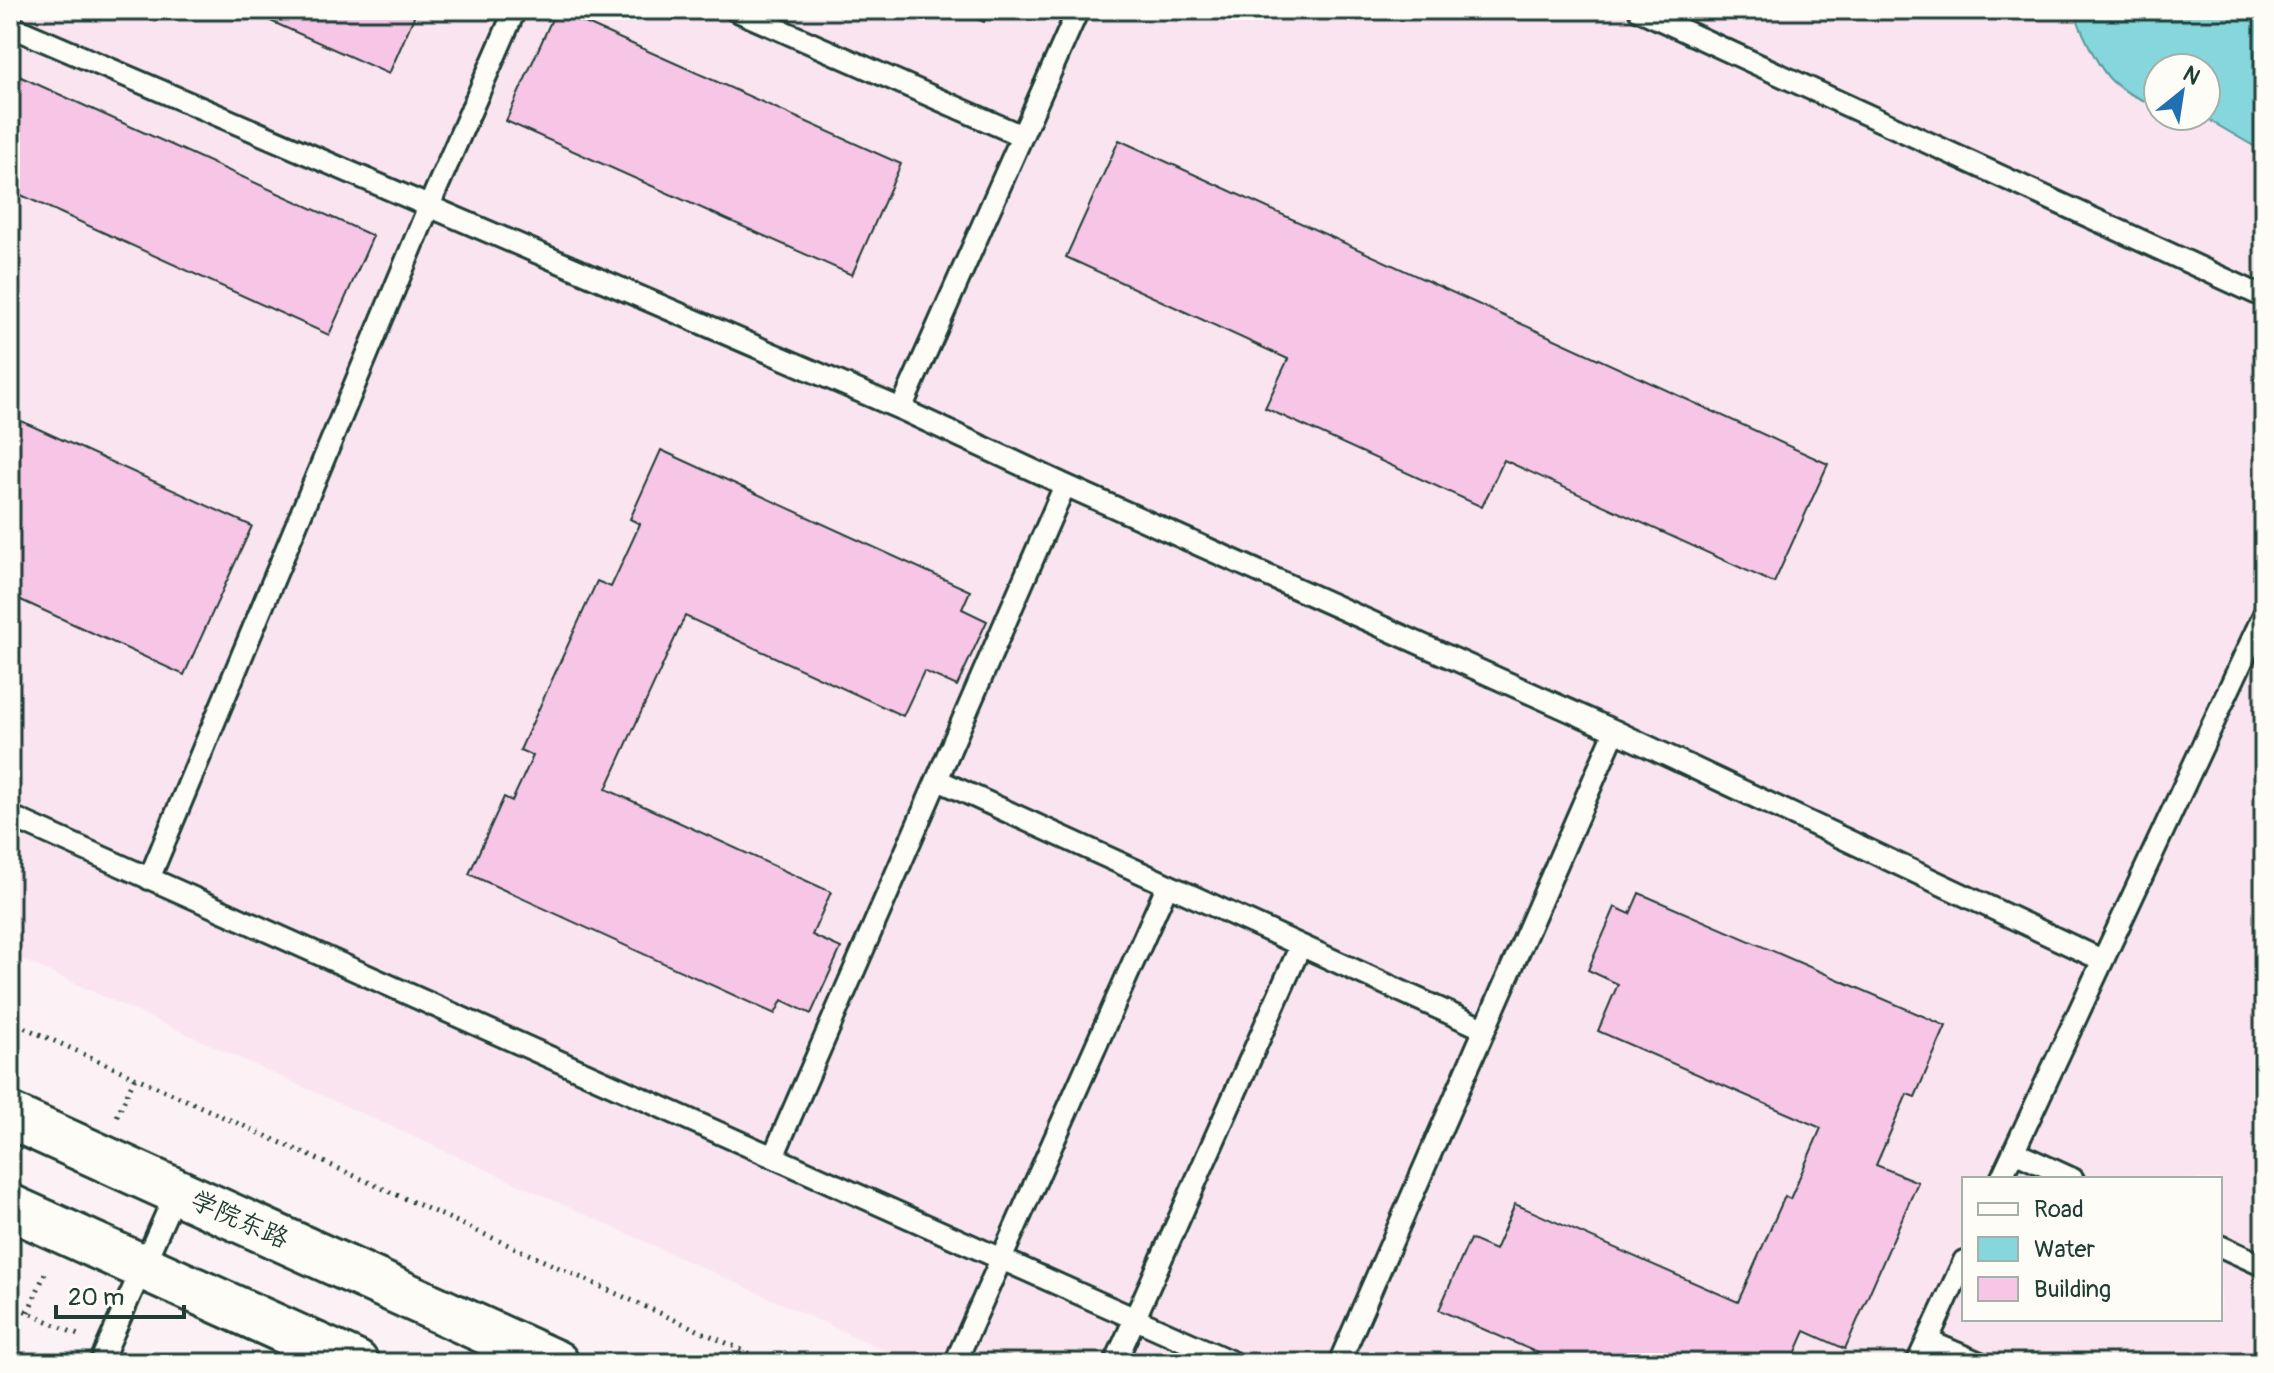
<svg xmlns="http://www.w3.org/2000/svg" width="2274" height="1373" viewBox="0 0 2274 1373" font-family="Pangolin,'LXGW WenKai TC',sans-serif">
  <rect width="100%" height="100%" fill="#fcf1f4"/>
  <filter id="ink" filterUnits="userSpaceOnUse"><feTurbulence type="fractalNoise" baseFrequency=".0125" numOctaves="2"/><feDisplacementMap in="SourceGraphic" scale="16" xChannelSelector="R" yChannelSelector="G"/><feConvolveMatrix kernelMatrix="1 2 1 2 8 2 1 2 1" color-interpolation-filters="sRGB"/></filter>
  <g filter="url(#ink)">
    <path fill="#fae4f0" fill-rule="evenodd" d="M10,10H2264V1363H913L10,954ZM2158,68H2206V116H2158ZM1964,1179H2220V1319H1964Z"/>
    <path fill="#85d6dd" stroke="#5c9999" stroke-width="2" d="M2074,10H2264V152L2202,116H2206V68H2158V106C2141,100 2121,91 2109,78C2096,63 2080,29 2074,10Z"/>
    <path fill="#f7c6e7" stroke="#1f3d34" stroke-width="2" d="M246,10H417L389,74Z
      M556,10L901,164L852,275L506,121Z
      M957,10H989L984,22Z
      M10,72L373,236L329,335L10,190Z
      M1119,140L1828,464L1774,583L1504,460L1482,507L1265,408L1288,359L1066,257Z
      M10,416L252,526L184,675L10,595Z
      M661,450L970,591L962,609L987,621L957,686L924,671L903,716L685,616L606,789L831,892L812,935L841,948L811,1014L782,1000L775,1014L469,874L504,797L512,801L533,756L520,750L597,581L611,587L640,524L630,519Z
      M1639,893L1946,1026L1915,1097L1907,1094L1876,1165L1918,1182L1845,1349L1805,1331L1791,1363H1561L1439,1310L1470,1239L1495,1250L1515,1204L1738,1302L1785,1196L1790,1199L1821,1128L1598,1031L1618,984L1588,970L1615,907L1630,914Z"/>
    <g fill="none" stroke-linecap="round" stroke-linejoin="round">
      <g stroke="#1f3d34" stroke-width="26">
        <path id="lane" d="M735,10L1022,136
          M1639,10L2264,297
          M10,26L901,409L1065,485L1615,731L2102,960
          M901,409L1078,10
          M938,780L1484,1029
          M10,816L1234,1363
          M149,879L429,206L515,10
          M2014,1152L2073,1179
          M773,1157L1065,485
          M2001,1179L2264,614
          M2220,1246L2264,1266
          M1928,1341L1980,1363
          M100,1363L177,1190
          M955,1363L1167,886
          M1115,1363L1300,947
          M1339,1363L1615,731
          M1917,1363L1964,1261"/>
      </g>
      <g stroke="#1f3d34" stroke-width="50">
        <path id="primary" d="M10,1116L556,1363
          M10,1207L356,1363"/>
      </g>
      <path stroke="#1f3d34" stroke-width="5" stroke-dasharray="2 6" stroke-linecap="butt" d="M10,1021L771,1363
        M117,1116L135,1077
        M10,1304L78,1335
        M28,1312L46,1271"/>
      <use href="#lane" stroke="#fdfcf7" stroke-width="20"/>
      <use href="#primary" stroke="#fdfcf7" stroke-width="44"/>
    </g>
  </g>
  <g text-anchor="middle" stroke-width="6" stroke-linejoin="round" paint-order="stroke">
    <g font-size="26" fill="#1f3d34" stroke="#fdfcf7">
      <text transform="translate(240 1219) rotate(24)" y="9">学院东路</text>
    </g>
  </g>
  <rect width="2274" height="1373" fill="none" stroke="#fdfcf7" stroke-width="40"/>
  <rect x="20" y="20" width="2234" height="1333" fill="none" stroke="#1f3d34" stroke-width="3" filter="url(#ink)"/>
  <rect x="1962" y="1177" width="260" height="144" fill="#fdfcf7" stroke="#a4b0a9" stroke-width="2"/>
  <rect x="1978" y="1203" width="40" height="12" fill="#fdfcf7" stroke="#a4b0a9" stroke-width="2"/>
  <text x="2034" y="1217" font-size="24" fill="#1f3d34">Road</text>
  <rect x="1978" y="1237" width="40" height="24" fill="#85d6dd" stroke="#a4b0a9" stroke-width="2"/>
  <text x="2034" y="1257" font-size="24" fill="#1f3d34">Water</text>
  <rect x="1978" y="1277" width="40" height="24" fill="#f7c6e7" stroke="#a4b0a9" stroke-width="2"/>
  <text x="2034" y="1297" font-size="24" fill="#1f3d34">Building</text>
  <g transform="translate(2182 92) rotate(30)"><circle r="38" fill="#fdfcf7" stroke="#a4b0a9" stroke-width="2"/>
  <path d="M0-6L14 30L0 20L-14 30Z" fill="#1f6fb2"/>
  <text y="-12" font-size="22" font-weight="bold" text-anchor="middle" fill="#1f3d34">N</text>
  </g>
  <path d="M56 1305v12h128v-12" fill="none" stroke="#1f3d34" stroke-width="4"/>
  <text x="68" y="1305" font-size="24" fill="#1f3d34" stroke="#fdfcf7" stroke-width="6" paint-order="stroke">20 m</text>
</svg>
